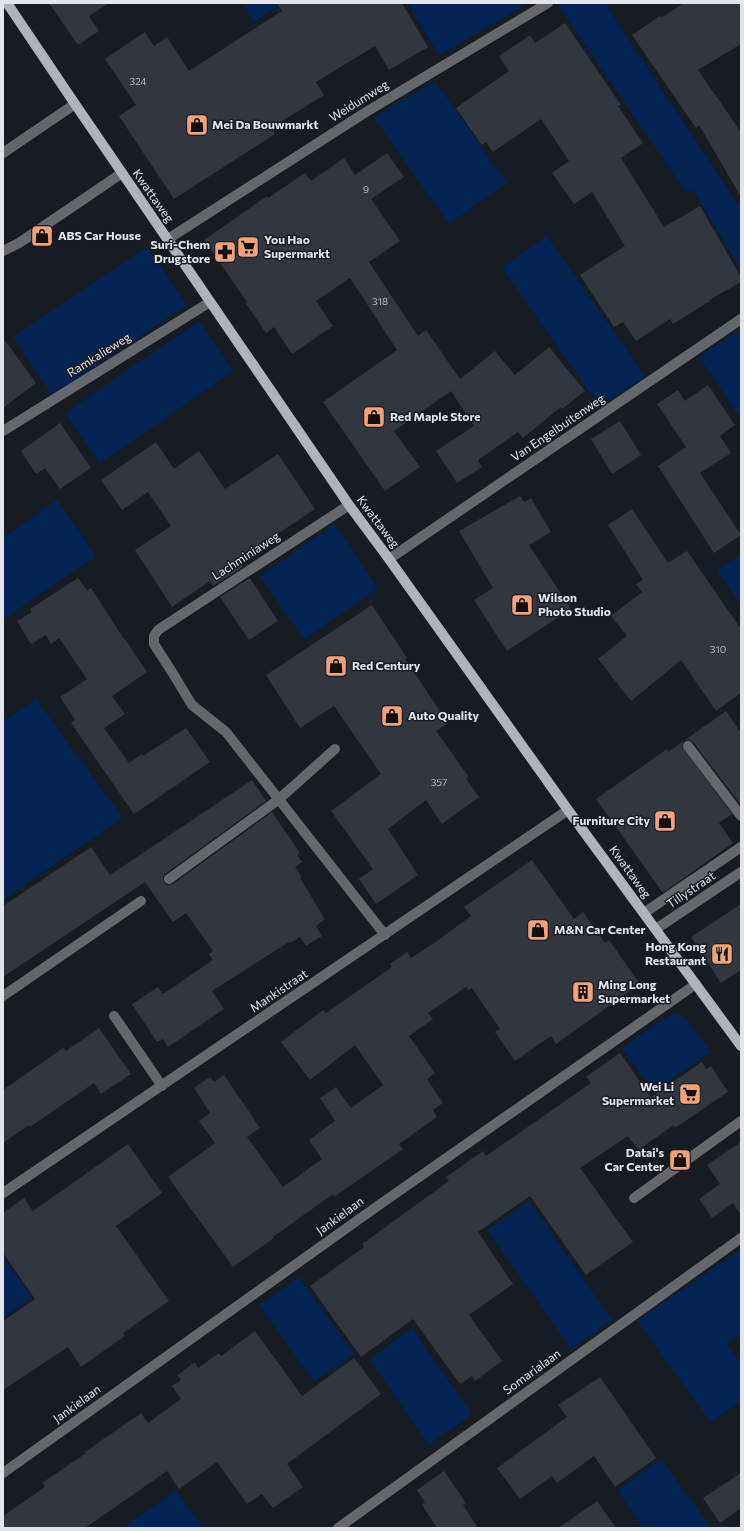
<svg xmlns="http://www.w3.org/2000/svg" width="744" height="1531" viewBox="0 0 744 1531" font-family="Commissioner,sans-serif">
  <rect width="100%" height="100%" fill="#171b22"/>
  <path fill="#032353" d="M242,3H282L254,22Z
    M408,3H528L439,56Z
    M559,3H605L741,209V270L693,190L687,194L557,4Z
    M435,81L507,183L449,224L373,117Z
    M547,236L645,376L600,407L502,268Z
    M147,247L187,305L52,395L13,337Z
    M199,321L233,372L100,463L65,413Z
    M741,328V419L699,357Z
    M57,500L96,556L3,620V537Z
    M334,524L378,588L304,640L260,576Z
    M741,554V606L717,570Z
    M36,699L123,818L3,900V721Z
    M678,1014L687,1019L711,1052L653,1091L622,1049C635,1039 662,1016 678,1014Z
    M529,1201L612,1320L571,1349L487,1230Z
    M741,1249V1335L727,1345L741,1364V1400L711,1423L637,1321Z
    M3,1257L32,1298L3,1318Z
    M299,1277L354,1354L314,1382L259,1305Z
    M412,1328L472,1414L429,1445L369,1359Z
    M662,1459L711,1528H643L617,1490Z
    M176,1490L204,1528H123Z"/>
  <path fill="#32373f" d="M49,3H109L89,16L99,31L78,45Z
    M277,3H402L428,47L389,70L375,46L316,82L324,95L271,128L275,134L174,199L119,116L136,105L105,59L145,32L154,46L167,37L189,71L282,11Z
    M684,3H741V44L698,70L741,132V197L699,125L696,128L632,35L660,16L661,18Z
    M565,23L621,105L618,106L643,143L621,158L664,227L700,206L741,277V282L709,300L710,301L673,324L670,319L636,341L623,322L614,327L580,275L625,246L592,192L574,204L552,173L569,161L541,119L493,152L486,142L482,145L456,108L509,71L499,56L530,35L535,43Z
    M387,153L404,177L371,199L400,241L369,262L418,336L426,330L460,379L495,351L515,375L549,347L585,391L562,409L561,407L523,438L518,432L478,460L482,467L457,483L436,451L474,426L451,391L394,431L420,467L385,491L323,402L397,350L350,278L316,301L333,326L292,354L274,327L266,333L245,302H247L204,240L267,196L268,198L305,173L311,181L344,158L355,175Z
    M3,338L36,383L3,408Z
    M708,385L735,425L720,436L731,453L700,473L741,535L714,553L658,466L686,447L657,404L678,390L685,401Z
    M620,421L641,455L612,474L591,439Z
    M60,423L91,468L60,489L45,468L36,474L21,451Z
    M156,442L174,469L199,451L225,489L278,454L315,509L249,553L250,555L239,562L243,567L213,586L210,581L172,607L135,550L171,526L148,492L122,510L101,480Z
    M520,496L524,502L531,498L551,532L529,545L571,609L507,651L474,600L493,588L459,531Z
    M632,509L668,563L687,551L741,629V693L716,711L681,660L631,701L598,659L627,636L611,616L642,592L636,584L643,580L608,525Z
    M78,578L87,590L91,588L124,639H125L147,672L112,696L125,714L104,728L129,763L142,754L143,756L186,728L210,762L134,814L71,723L75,720L60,697L87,679L59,638L51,644L46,635L31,644L17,621L32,612L30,609Z
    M250,578L278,621L249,640L220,597Z
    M372,605L407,658L405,659L448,723L436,731L469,777L466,779L479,797L442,824L426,800L388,829L418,875L376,904L359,879L373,869L331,811L381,774L334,706L300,728L266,675Z
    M726,711L741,733V805L693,742L688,740L684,741L682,746L732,814L719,823L733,843L663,893L596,799L667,749L668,752Z
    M252,780L266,801L165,874L163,877L164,882L167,885L173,884L272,812L300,853L297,855L302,862L295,867L302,877L300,878L325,919L316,926L322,936L306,946L300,937L290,943L289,942L212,991L224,1009L168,1047L163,1039L157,1042L132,1004L158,987L163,994L213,960L209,954L213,951L186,913L173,922L145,882L3,977V906L91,847L110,875Z
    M532,860L574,919L583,912L605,943L609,940L640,984L556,1044L551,1036L515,1061L495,1032L500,1029L472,988L468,990L466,987L428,1013L433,1019L409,1036L435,1073L427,1079L443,1103L433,1110L437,1117L399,1144L403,1149L334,1197L333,1194L273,1237L274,1238L233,1267L168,1177L215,1143L199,1121L210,1113L194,1088L210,1077L214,1082L224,1075L260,1128L247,1137L283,1187L322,1159L309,1140L335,1121L320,1098L336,1087L351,1108L383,1085L355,1045L310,1080L281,1042L323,1010L326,1013L392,967L390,964L407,952L411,958L437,941L471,916L464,907Z
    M741,904V970L721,983L691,937Z
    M99,1028L131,1074L101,1094L94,1083L30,1127L29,1125L3,1143V1090L63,1048L66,1051Z
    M620,1053L651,1097L702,1062L706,1069L711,1066L728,1092L675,1128L674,1125L638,1150L628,1136L580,1168L633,1242L586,1275L530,1196L478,1232L513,1284L469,1315L502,1361L475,1381L472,1376L460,1384L413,1319L361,1357L310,1286L364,1247L362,1244L449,1181L446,1177L483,1151L486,1156L591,1083L586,1077Z
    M741,1142V1215L733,1203L712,1218L699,1199L720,1184L707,1165Z
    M128,1144L162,1193L116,1226L169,1301L123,1333L125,1336L81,1367L68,1347L3,1390V1321L35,1299L3,1253V1213L24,1198L33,1211Z
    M255,1331L302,1396L354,1358L381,1394L287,1464L303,1487L273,1508L262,1494L247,1504L217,1462L179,1489L167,1471L85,1528H3V1516L45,1487L42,1483L86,1453L85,1452L141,1413L148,1423L181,1399L172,1386L181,1380L177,1375L195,1362L198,1368L219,1353L221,1356Z
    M600,1377L656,1458L615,1487L594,1456L557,1483L552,1476L520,1499L497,1468L567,1417L558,1405Z
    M444,1471L466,1503L463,1505L478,1528H437L422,1505L425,1502L417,1490Z
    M741,1473V1508L720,1523L703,1498Z
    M597,1501L616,1528H558L587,1508Z"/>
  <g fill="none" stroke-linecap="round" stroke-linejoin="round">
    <path stroke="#64676b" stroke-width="10" d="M3,153L75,104
      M168,239L366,112L548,3
      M3,251L19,243L122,173
      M3,431L210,302
      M349,505L158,630L154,636V644L172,672L192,705L226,732L385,935
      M389,559L741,319
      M688,746L741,816
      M169,879L278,800L335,749
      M644,913L741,847
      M656,929L741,872
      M3,996L141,901
      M114,1016L162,1086
      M3,1193L568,810
      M634,1198L741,1121
      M3,1473L379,1205L696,984
      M338,1528L741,1238"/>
    <path stroke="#afb4bc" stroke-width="10" d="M7,3L75,104L349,505L389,559L568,810L741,1046"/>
  </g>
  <defs>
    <g id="shop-square" transform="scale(1.15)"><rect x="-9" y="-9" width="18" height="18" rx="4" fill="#f0a279" stroke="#171b22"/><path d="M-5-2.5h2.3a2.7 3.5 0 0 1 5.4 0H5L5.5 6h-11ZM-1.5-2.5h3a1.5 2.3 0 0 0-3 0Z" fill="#111"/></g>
    <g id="supermarket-square" transform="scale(1.15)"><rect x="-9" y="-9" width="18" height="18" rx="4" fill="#f0a279" stroke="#171b22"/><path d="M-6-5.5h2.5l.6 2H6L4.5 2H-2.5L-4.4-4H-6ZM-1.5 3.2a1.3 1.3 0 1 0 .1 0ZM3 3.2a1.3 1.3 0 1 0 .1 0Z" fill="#111"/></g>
    <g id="pharmacy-square" transform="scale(1.15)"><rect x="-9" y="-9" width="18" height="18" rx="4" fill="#f0a279" stroke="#171b22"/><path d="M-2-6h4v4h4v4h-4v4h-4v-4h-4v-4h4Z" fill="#111"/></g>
    <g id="restaurant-square" transform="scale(1.15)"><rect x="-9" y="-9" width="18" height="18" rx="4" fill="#f0a279" stroke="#171b22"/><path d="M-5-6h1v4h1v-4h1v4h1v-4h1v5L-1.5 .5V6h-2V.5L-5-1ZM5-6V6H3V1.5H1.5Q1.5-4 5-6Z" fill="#111"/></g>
    <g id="building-square" transform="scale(1.15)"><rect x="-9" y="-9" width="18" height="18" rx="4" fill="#f0a279" stroke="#171b22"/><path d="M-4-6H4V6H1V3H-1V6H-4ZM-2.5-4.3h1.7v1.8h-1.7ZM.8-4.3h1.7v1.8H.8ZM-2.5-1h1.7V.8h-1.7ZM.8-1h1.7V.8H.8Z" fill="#111"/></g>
  </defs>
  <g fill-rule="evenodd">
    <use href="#shop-square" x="197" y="125"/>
    <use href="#shop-square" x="42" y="236"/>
    <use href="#supermarket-square" x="248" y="247"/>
    <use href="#pharmacy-square" x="225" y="252"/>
    <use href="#shop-square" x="374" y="417"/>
    <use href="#shop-square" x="522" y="605"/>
    <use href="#shop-square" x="336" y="666"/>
    <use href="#shop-square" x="392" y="716"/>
    <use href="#shop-square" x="665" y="821"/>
    <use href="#shop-square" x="538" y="930"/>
    <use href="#restaurant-square" x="722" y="954"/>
    <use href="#building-square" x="583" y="992"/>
    <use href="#supermarket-square" x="690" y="1094"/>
    <use href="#shop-square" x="680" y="1160"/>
  </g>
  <g text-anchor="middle" stroke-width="3" stroke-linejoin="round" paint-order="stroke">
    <g font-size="10" fill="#b6babf">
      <text x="138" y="85">324</text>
      <text x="366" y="193">9</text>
      <text x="380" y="305">318</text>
      <text x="718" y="653">310</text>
      <text x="439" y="786">357</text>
    </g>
    <g font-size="12" fill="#e2e5ea" stroke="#171b22">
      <text transform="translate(359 101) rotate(-32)" y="4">Weidumweg</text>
      <text transform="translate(153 196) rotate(55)" y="4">Kwattaweg</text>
      <text transform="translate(99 355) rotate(-32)" y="4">Ramkalieweg</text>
      <text transform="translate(558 428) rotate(-34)" y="4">Van Engelbuitenweg</text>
      <text transform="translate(378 522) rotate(53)" y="4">Kwattaweg</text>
      <text transform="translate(246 556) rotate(-33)" y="4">Lachminiaweg</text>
      <text transform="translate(630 872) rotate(54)" y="4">Kwattaweg</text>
      <text transform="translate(691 890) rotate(-34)" y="4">Tillystraat</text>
      <text transform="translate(279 991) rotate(-34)" y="4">Mankistraat</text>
      <text transform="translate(340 1216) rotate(-36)" y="4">Jankielaan</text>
      <text transform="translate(532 1372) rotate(-36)" y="4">Somarialaan</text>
      <text transform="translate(77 1404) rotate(-36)" y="4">Jankielaan</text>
    </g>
    <g font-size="12" font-weight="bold" fill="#e2e5ea" stroke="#171b22" text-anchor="start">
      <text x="212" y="129">Mei Da Bouwmarkt</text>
      <text x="58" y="240">ABS Car House</text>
      <text x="264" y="244">You Hao<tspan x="264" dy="14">Supermarkt</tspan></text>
      <text x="210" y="249" text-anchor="end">Suri-Chem<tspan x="210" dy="14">Drugstore</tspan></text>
      <text x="390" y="421">Red Maple Store</text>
      <text x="538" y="602">Wilson<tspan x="538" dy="14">Photo Studio</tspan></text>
      <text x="352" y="670">Red Century</text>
      <text x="408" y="720">Auto Quality</text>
      <text x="650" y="825" text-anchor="end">Furniture City</text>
      <text x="554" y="934">M&amp;N Car Center</text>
      <text x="706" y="951" text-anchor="end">Hong Kong<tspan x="706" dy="14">Restaurant</tspan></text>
      <text x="598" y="989">Ming Long<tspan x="598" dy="14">Supermarket</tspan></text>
      <text x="674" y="1091" text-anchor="end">Wei Li<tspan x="674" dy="14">Supermarket</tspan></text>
      <text x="664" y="1157" text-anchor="end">Datai's<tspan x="664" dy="14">Car Center</tspan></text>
    </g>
  </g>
  <rect width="744" height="1531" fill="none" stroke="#e2e5ea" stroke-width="8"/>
</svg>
